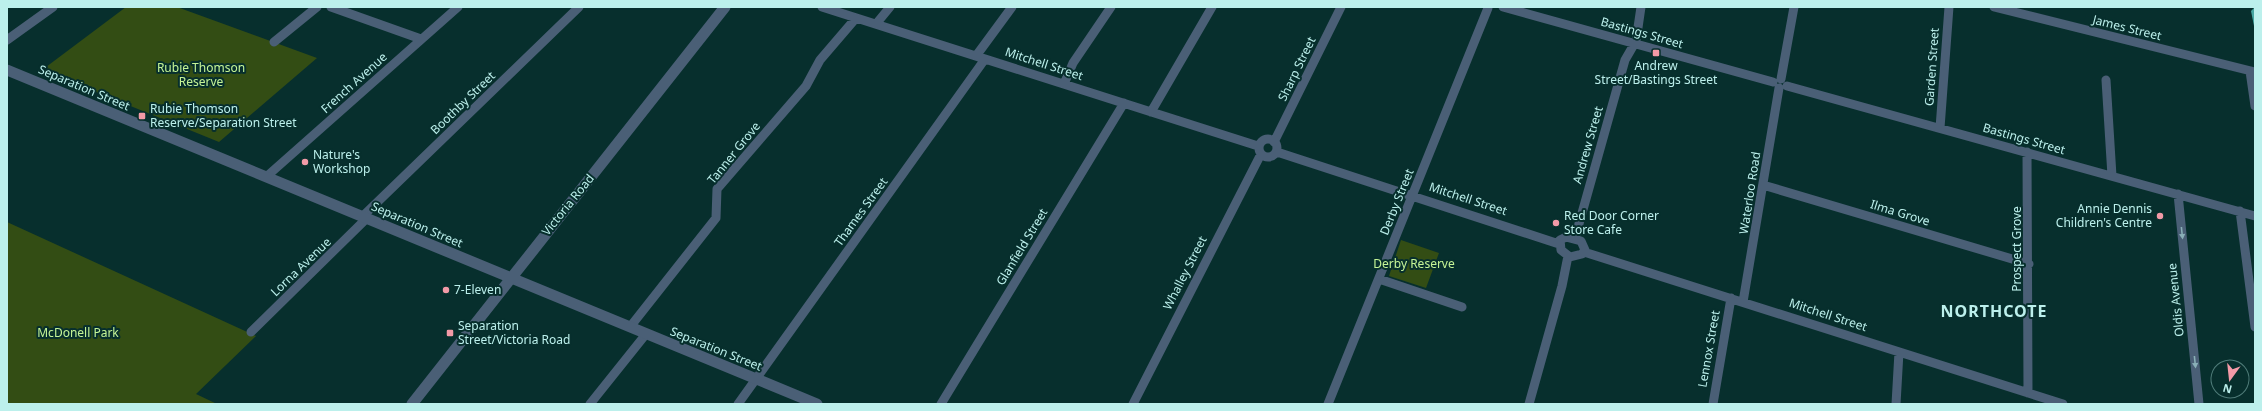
<svg xmlns="http://www.w3.org/2000/svg" width="2262" height="411" viewBox="0 0 2262 411" font-family="'Noto Sans',sans-serif">
  <rect width="100%" height="100%" fill="#072f2d"/>
  <path fill="#334d14" d="M126,7H177L317,58L219,142L42,70Z
    M7,222L256,336L196,394L217,404H7Z
    M1401,240L1439,253L1426,288L1389,276Z"/>
  <g fill="none" stroke-linecap="round" stroke-linejoin="round">
    <path stroke="#4a5f76" stroke-width="9" d="M331,7L421,39
      M822,7L1258,146
      M1503,7L1773,82
      M1994,7L2255,72
      M876,24L890,7
      M7,40L53,7
      M274,42L317,7
      M976,56L1012,7
      M2250,71L2255,106
      M1781,79L1794,7
      M2106,80L2112,176
      M1064,84L1073,63L1111,7
      M1787,86L2255,216
      M1151,112L1212,7
      M1940,128L1949,7
      M1259 148a9 9 0 1 1 18 0a9 9 0 1 1-18 0Z
      M1274,142L1341,7
      M1277,152L1559,244
      M2027,152L2028,393
      M266,177L458,7
      M1763,185L2029,264
      M2178,194L2199,404
      M2240,211L2255,327
      M363,216L579,7
      M1566,237L1581,241L1585,250L1582,254L1570,257L1561,250L1560,240Z
      M1575,238L1625,60L1636,41L1641,7
      M1584,252L2063,404
      M1379,279L1462,307
      M1743,302L1779,88
      M630,327L716,218L717,189L806,86L820,60L856,18
      M251,332L367,218
      M590,404L646,334
      M738,404L985,59
      M941,404L1124,103
      M1133,404L1261,154
      M1328,404L1488,8
      M1529,404L1562,286L1568,256
      M1713,404L1731,298
      M1896,404L1899,352"/>
    <path stroke="#4a5f76" stroke-width="11" d="M7,70L817,404
      M412,404L725,7"/>
  </g>
  <path fill="#47a6a1" d="M2255,7V31L2251,11Z"/>
  <defs><path id="oneway-solid" d="M-6-.8H1V-3.2L6.5 0L1 3.2V.8H-6Z"/></defs>
  <g fill="#89afb7">
    <use href="#oneway-solid" transform="translate(2182 233) rotate(84)"/>
    <use href="#oneway-solid" transform="translate(2195 362) rotate(84)"/>
  </g>
  <g fill="#f39aa7" stroke="#072f2d" stroke-width="1.5">
    <rect x="1652" y="49" width="8" height="8" rx="2"/>
    <rect x="138" y="112" width="8" height="8" rx="2"/>
    <circle cx="305" cy="162" r="4"/>
    <circle cx="2160" cy="216" r="4"/>
    <circle cx="1556" cy="223" r="4"/>
    <circle cx="446" cy="290" r="4"/>
    <rect x="446" y="329" width="8" height="8" rx="2"/>
  </g>
  <g text-anchor="middle" stroke-width="4" stroke-linejoin="round" paint-order="stroke">
    <g font-size="12" fill="#bcf0ec" stroke="#072f2d">
      <text transform="translate(2127 28) rotate(14)" y="4">James Street</text>
      <text transform="translate(1642 33) rotate(16)" y="4">Bastings Street</text>
      <text transform="translate(1044 64) rotate(18)" y="4">Mitchell Street</text>
      <text transform="translate(1932 67) rotate(-86)" y="4">Garden Street</text>
      <text transform="translate(1297 69) rotate(-64)" y="4">Sharp Street</text>
      <text transform="translate(354 83) rotate(-42)" y="4">French Avenue</text>
      <text transform="translate(84 88) rotate(23)" y="4">Separation Street</text>
      <text transform="translate(463 103) rotate(-44)" y="4">Boothby Street</text>
      <text transform="translate(2024 139) rotate(16)" y="4">Bastings Street</text>
      <text transform="translate(1588 145) rotate(-74)" y="4">Andrew Street</text>
      <text transform="translate(734 153) rotate(-51)" y="4">Tanner Grove</text>
      <text transform="translate(1750 193) rotate(-81)" y="4">Waterloo Road</text>
      <text transform="translate(1468 199) rotate(18)" y="4">Mitchell Street</text>
      <text transform="translate(1397 202) rotate(-68)" y="4">Derby Street</text>
      <text transform="translate(568 205) rotate(-51)" y="4">Victoria Road</text>
      <text transform="translate(861 212) rotate(-54)" y="4">Thames Street</text>
      <text transform="translate(1900 213) rotate(17)" y="4">Ilma Grove</text>
      <text transform="translate(417 225) rotate(23)" y="4">Separation Street</text>
      <text transform="translate(1022 247) rotate(-59)" y="4">Glanfield Street</text>
      <text transform="translate(2017 249) rotate(-90)" y="4">Prospect Grove</text>
      <text transform="translate(301 267) rotate(-44)" y="4">Lorna Avenue</text>
      <text transform="translate(1185 273) rotate(-63)" y="4">Whalley Street</text>
      <text transform="translate(2176 300) rotate(-96)" y="4">Oldis Avenue</text>
      <text transform="translate(1828 315) rotate(18)" y="4">Mitchell Street</text>
      <text transform="translate(716 349) rotate(22)" y="4">Separation Street</text>
      <text transform="translate(1709 349) rotate(-80)" y="4">Lennox Street</text>
    </g>
    <g font-size="12" fill="#bcf0ec" stroke="#072f2d" text-anchor="start">
      <text x="1656" y="70" text-anchor="middle">Andrew<tspan x="1656" dy="14">Street/Bastings Street</tspan></text>
      <text x="150" y="113">Rubie Thomson<tspan x="150" dy="14">Reserve/Separation Street</tspan></text>
      <text x="313" y="159">Nature's<tspan x="313" dy="14">Workshop</tspan></text>
      <text x="2152" y="213" text-anchor="end">Annie Dennis<tspan x="2152" dy="14">Children's Centre</tspan></text>
      <text x="1564" y="220">Red Door Corner<tspan x="1564" dy="14">Store Cafe</tspan></text>
      <text x="454" y="294">7-Eleven</text>
      <text x="458" y="330">Separation<tspan x="458" dy="14">Street/Victoria Road</tspan></text>
    </g>
    <g font-size="12" fill="#c5f496" stroke="#072f2d">
      <text x="201" y="72">Rubie Thomson<tspan x="201" dy="14">Reserve</tspan></text>
      <text x="1414" y="268">Derby Reserve</text>
      <text x="78" y="337">McDonell Park</text>
    </g>
    <g font-size="16" font-weight="bold" letter-spacing="1" fill="#bcf0ec" stroke="#072f2d">
      <text x="1994" y="317">NORTHCOTE</text>
    </g>
  </g>
  <rect width="2262" height="411" fill="none" stroke="#bcf0ec" stroke-width="16"/>
  <g transform="translate(2230 379) rotate(195)"><circle r="19" fill="#072f2d" stroke="#4f7c79"/>
  <path d="M0-3L7 15L0 10L-7 15Z" fill="#f39aa7"/>
  <text y="-6" font-size="11" font-weight="bold" text-anchor="middle" fill="#bcf0ec">N</text>
  </g>
</svg>
